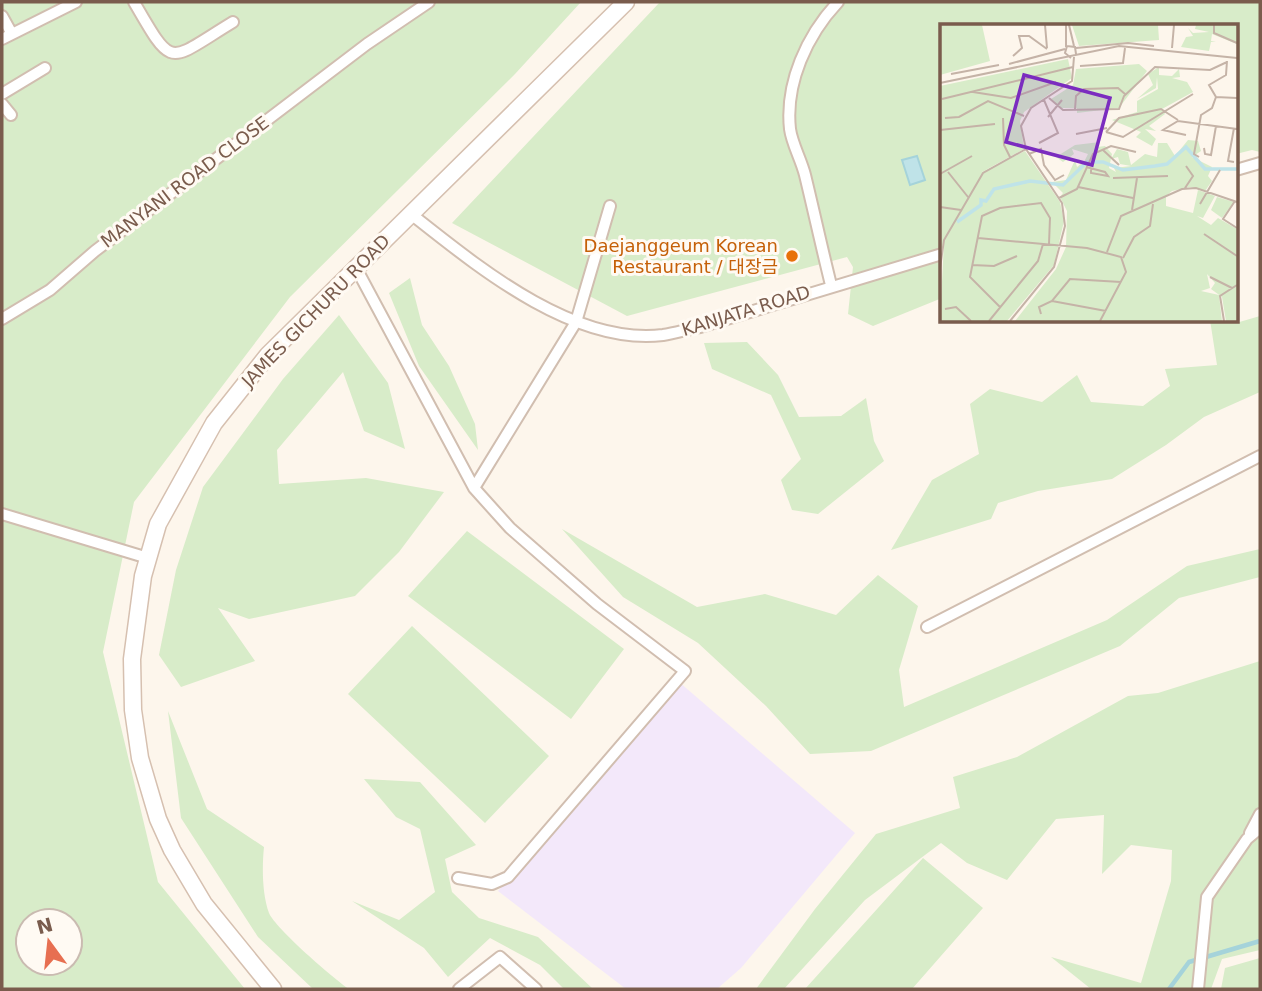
<svg xmlns="http://www.w3.org/2000/svg" width="1262" height="991" viewBox="0 0 1262 991" font-family="'DejaVu Sans','Noto Sans KR',sans-serif">
  <rect width="100%" height="100%" fill="#fdf6ec"/>
  <path fill="#f3e8fa" d="M679,682L855,833L741,968L717,989H626L498,891Z"/>
  <path fill="#d8ecc9" fill-rule="evenodd" d="M2,2H581L515,74L290,297L134,502L103,652L158,882L245,989H2ZM28,921H70V963H28Z
    M660,2H1260V152L1252,150L1236,154V26H942V298L873,326L848,314L853,267L847,257L627,316L452,223Z
    M410,278L422,325L449,366L475,424L478,450L419,366L389,293Z
    M339,315L388,383L405,449L364,431L343,372L277,450L279,484L366,478L444,492L399,552L355,596L249,619L218,608L255,661L181,687L159,655L176,570L203,487L283,379Z
    M1260,316V392L1204,417L1166,445L1112,479L1038,491L998,503L991,519L891,550L932,480L979,454L970,404L990,389L1042,402L1077,375L1091,402L1143,406L1170,386L1165,369L1217,365L1210,320H1235L1236,323Z
    M747,342L778,375L799,417L841,416L866,398L874,441L884,461L818,514L792,510L781,480L801,459L771,395L712,369L704,343Z
    M562,529L697,607L765,594L836,615L878,575L918,606L899,670L904,707L1107,620L1187,566L1260,549V577L1179,598L1120,646L871,751L810,754L766,706L698,643L623,597Z
    M467,531L624,649L571,719L408,596Z
    M412,626L549,756L485,823L348,694Z
    M1260,661V950L1222,959L1211,989H1091L1051,957L1141,983L1171,881L1172,850L1131,845L1102,874L1104,815L1056,819L1007,880L967,863L941,843L865,900L784,989H756L815,909L876,834L960,808L953,777L1017,757L1128,696L1158,693Z
    M168,711L207,809L264,847C262,867 262,894 269,913C275,928 334,979 349,989H313L258,937L181,818Z
    M364,779L420,782L476,845L445,859L452,892L479,918L538,937L593,989H564L540,965L490,938L448,977L424,948L352,901L399,920L435,892L420,829L396,817Z
    M923,858L983,908L912,989H805Z
    M1260,958V989H1221L1225,968Z"/>
  <path fill="#bfe3e8" stroke="#a5d3da" stroke-width="2" d="M917,156L925,180L910,185L902,160Z"/>
  <g fill="none" stroke-linecap="round" stroke-linejoin="round">
    <path stroke="#a5d3da" stroke-width="4.5" d="M1169,989L1189,962L1260,941"/>
    <g stroke="#d1beb0" stroke-width="14">
      <path id="minor" d="M134,2C174,71 167,62 233,22
        M2,16L12,34
        M2,39L76,2
        M2,94L45,68
        M2,104L11,115
        M1236,170L1260,163
        M411,214C477,266 573,346 663,335C676,333 688,329 700,327L942,254
        M355,266L474,488L510,528L597,604L685,671L508,877L492,884L458,878
        M831,285C822,249 814,212 805,175C801,159 792,144 790,129C785,83 807,35 838,2
        M2,319L50,290L95,251L367,44L429,2
        M474,488L576,322L610,206
        M2,514L148,558
        M927,627L1260,456
        M1250,833L1260,814
        M459,989L500,957L536,989
        M1198,989L1207,897L1247,839L1260,828"/>
    </g>
    <g stroke="#d6c0b0" stroke-width="19">
      <path id="secondary" d="M273,989L204,904L172,850L158,819L140,758L133,710L132,659L143,576L158,524L214,423L268,355L626,2"/>
    </g>
    <use href="#minor" stroke="#fff" stroke-width="10"/>
    <use href="#secondary" stroke="#fff" stroke-width="16"/>
  </g>
  <circle fill="#e8710a" stroke="#fffaf3" stroke-width="2.5" cx="792" cy="256" r="7"/>
  <g text-anchor="middle" stroke-width="6" stroke-linejoin="round" paint-order="stroke">
    <g font-size="18" fill="#7a5c4d" stroke="#fffaf3">
      <text transform="translate(185 182) rotate(-37)" y="6">MANYANI ROAD CLOSE</text>
      <text transform="translate(316 311) rotate(-46)" y="6">JAMES GICHURU ROAD</text>
      <text transform="translate(746 311) rotate(-17)" y="6">KANJATA ROAD</text>
    </g>
    <g font-size="18" fill="#c56008" stroke="#fffaf3" text-anchor="end">
      <text x="778" y="252">Daejanggeum Korean<tspan x="778" dy="21">Restaurant / 대장금</tspan></text>
    </g>
  </g>
  <g transform="translate(940 24)">
    <rect width="298" height="298" fill="#fdf6ec"/>
    <path d="M0,1H42L50,37L0,51ZM132,1H218L219,16L139,22ZM256,1H297V20L272,10L271,17L276,18H271L269,27L241,23L246,13L253,12L248,4L253,9L269,8L255,5ZM128,35L132,54L84,88L80,97L84,125L42,148L85,127L120,178L124,197L114,241L67,297H0L4,218L0,228V62ZM199,40L207,47L179,84L137,89V84H121L111,75L133,61L136,45ZM219,43V51L232,52L239,45L240,53L232,54L247,58L253,68L222,85L225,90L209,102L216,107L205,105L216,115L212,122L196,113L201,108L172,96L197,88V77L218,65L217,53L216,64L197,75L213,61L208,50ZM248,116L258,117L261,127L252,133L272,143L268,152L272,157L265,167L250,163L232,167L226,172V182L253,189L258,166L275,172L263,194L257,192L271,201L278,194L297,205V297H286L282,273L271,265L275,259L267,250L270,264L261,267L279,271L282,297H75L116,245L126,223L127,187L120,173L123,169L112,158L126,156L135,136L137,143L142,139L138,135L144,138L148,130L132,125L134,130L123,138L116,133L135,121L160,118L157,123L165,122L172,130L169,144L176,148L174,144L191,142L180,140L178,133L171,135L177,125L188,128L191,141L205,130L217,133L218,119H227L235,132ZM277,173L294,178L282,194L271,186Z" fill="#d8ecc9"/>
    <path fill="none" stroke="#bfe3e8" stroke-width="3.5" d="M17,198L41,181V176L46,177L54,165L90,157L123,161L147,138H163L183,146L215,142L227,140L246,123L265,145H297"/>
    <path fill="none" stroke="#c5b3a7" stroke-width="2" d="M105,1L107,24M126,1V23M129,1L134,22M274,1V9L297,19M136,24L188,19L214,22M232,24L234,1M73,32L82,24L79,12H89L107,25M131,34L125,29L127,22L135,23L136,30M69,40L125,25M140,42L183,39L185,24M11,50L59,41M0,59L179,22L297,34M33,68L71,74L116,58M276,73L269,61L286,51L287,37M109,74L123,86L179,85L184,72L215,43L270,46L287,38M2,75L133,43M135,85L136,72L144,65L178,64L185,70M108,93L122,76M5,94L19,93L48,77L84,92M63,94L64,121L70,133M294,104L288,137L294,138M0,106L55,100M166,108L183,113L253,70M166,108L179,94L221,85L238,96M136,110L167,104M246,111L223,106L238,97L297,105M99,119L118,109L104,76M264,124L265,130L271,131L276,102M163,126L179,141M89,130L101,125L104,141L115,156L124,151M259,133L254,130L261,91L272,84L276,73L297,74M146,143L165,148L168,152L151,149V144M8,148L28,173M0,150L32,132M173,154L228,152M138,163L193,174M245,164L253,152L246,142M119,174L137,165L153,130L171,122L196,128M295,177L283,195L297,204M260,180L280,146M0,183L21,186M192,186L197,154M264,210L297,232M38,214L147,224L181,233L186,248L160,297M167,228L181,192L242,165L256,164L297,178M183,234L194,213L210,202L213,180M32,241L54,242L77,232M0,244L4,216L43,149L86,125M270,253L292,264M112,277L166,287M60,283L30,253L42,192L60,184L101,179L110,194L109,220M5,285L16,283L31,297M101,290L99,283L112,277L130,255L181,258M49,297L98,237L103,220M70,297L114,243L125,202L122,179L86,125L81,102L91,84L132,57L134,33M284,297L280,272L297,261"/>
    <path fill="#7b2cbf" fill-opacity="0.15" stroke="#7b2cbf" stroke-width="3.5" d="M84,51L170,74L152,141L66,118Z"/>
    <rect width="298" height="298" fill="none" stroke="#7a5c4d" stroke-width="3.5"/>
  </g>
  <rect width="1262" height="991" fill="none" stroke="#7a5c4d" stroke-width="7"/>
  <g transform="translate(49 942) rotate(345)"><circle r="33" fill="#fffaf3" stroke="#cabbb1" stroke-width="2"/>
  <path d="M0-5L12 26L0 18L-12 26Z" fill="#e76f51"/>
  <text y="-10" font-size="19" font-weight="bold" text-anchor="middle" fill="#7a5c4d">N</text>
  </g>
</svg>
